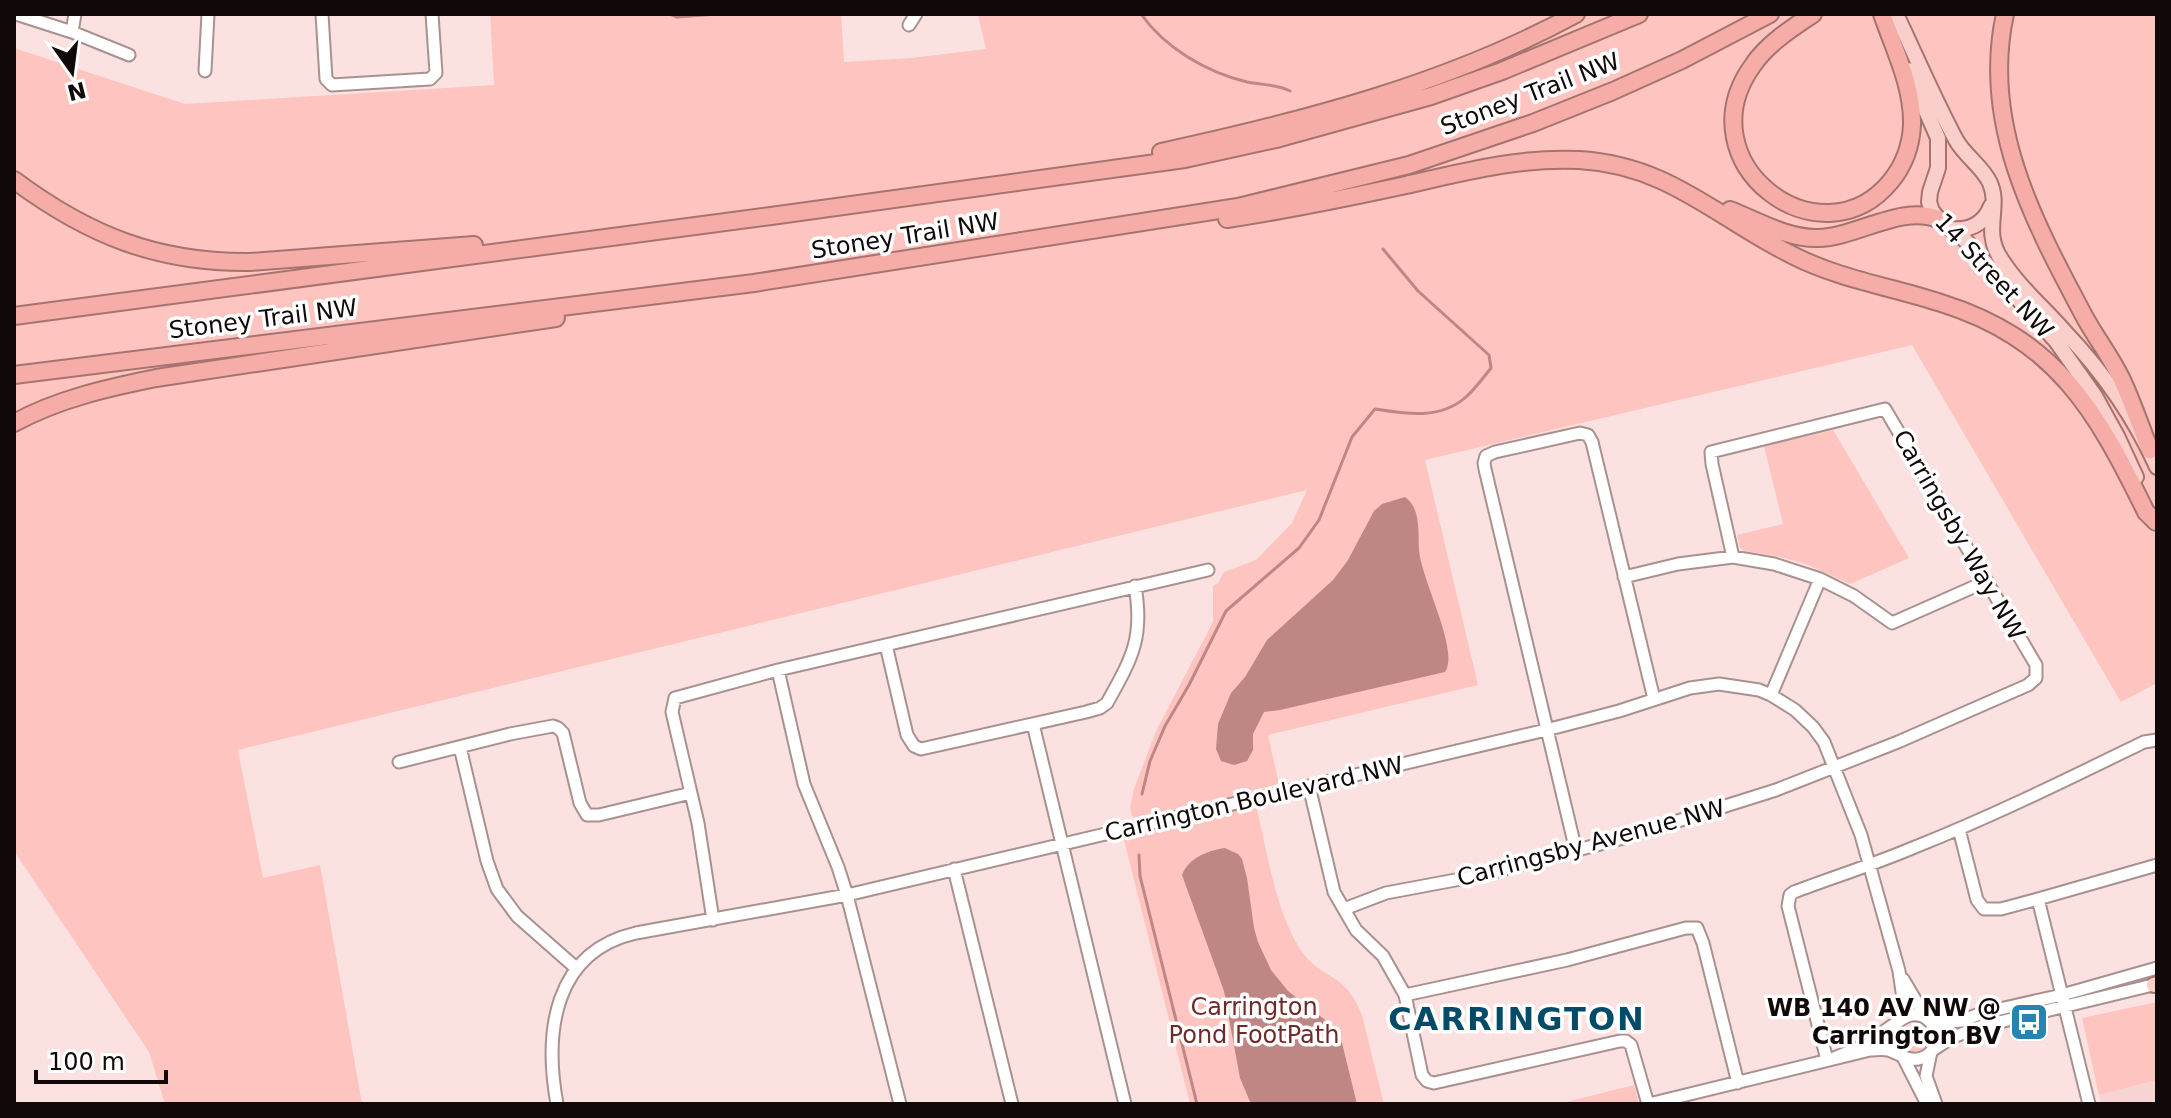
<svg xmlns="http://www.w3.org/2000/svg" width="2171" height="1118" viewBox="0 0 2171 1118" font-family="'DejaVu Sans',sans-serif">
  <rect width="100%" height="100%" fill="#fbe2e0"/>
  <path fill="#f6d4d1" d="M2157,1080V1104H2101L2099,1095Z"/>
  <path fill="#fec4bf" d="M490,14H841L844,62L911,58L986,49L978,16L979,14H2157V683L2121,702L1912,345L1425,460L1478,685L1268,735L1279,784L1241,793L1234,797L1138,819L1132,816L1130,807L1134,789L1156,731L1213,622V586L1218,583L1224,572L1256,560L1292,523L1307,490L238,750L263,878L320,865L362,1104H165L149,1052L14,851V48L185,104L494,85Z
    M1833,430L1909,558L1850,584L1806,564L1777,556L1744,551L1740,547L1737,535L1783,524L1764,446Z
    M1256,805C1267,850 1277,923 1307,958C1318,971 1335,976 1346,988C1353,995 1358,1006 1362,1015L1384,1104H1190L1123,836L1130,832L1237,807Z
    M2157,1002V1080L2099,1095L2082,1018Z
    M1900 1038a14 14 0 1 1 28 0a14 14 0 1 1-28 0Z
    M1634,1085L1639,1104H1558Z"/>
  <path fill="#bf8783" d="M1405,497C1421,508 1418,532 1419,550C1421,579 1460,651 1445,672L1280,710L1264,712L1253,734V750L1247,761L1234,765L1221,761L1216,749L1218,724L1231,693L1245,677L1267,640L1333,580L1348,560L1374,511L1382,504Z
    M1225,848L1238,854L1242,859L1247,878L1254,928L1258,942L1271,970L1288,991L1333,1026L1342,1043L1357,1104H1251L1240,1078L1224,991L1182,875C1189,858 1206,851 1225,848Z"/>
  <g fill="none" stroke-linecap="round" stroke-linejoin="round">
    <path stroke="#bf8783" stroke-width="3" d="M670,14L677,17L717,14
      M1141,14C1165,48 1206,72 1247,82C1261,85 1277,84 1290,91
      M1142,794L1150,761L1165,726L1189,685L1226,611L1299,548L1319,520L1352,437L1375,409C1406,414 1440,420 1466,397C1475,389 1483,378 1491,368L1489,355L1418,291L1383,249
      M1139,855L1140,876L1197,1104"/>
    <g stroke="#a8918f" stroke-width="15">
      <path id="minor" d="M16,14L72,32L129,55
        M322,14L326,79L332,85L430,79L436,73L432,14
        M909,25L916,14
        M72,32L75,14
        M205,71L208,14
        M1624,577L1678,564L1733,557L1774,564L1820,579L1854,596L1892,623L1987,581
        M886,645L907,735L914,746L921,749L1086,712L1100,708L1107,703C1132,658 1144,638 1135,586
        M778,670L804,784L838,867L847,895L900,1104
        M1771,695L1820,579
        M1033,724L1125,1104
        M460,747L487,861L497,889L517,916L576,968
        M399,762L510,734L553,726L558,728L563,733L580,803L587,815H599L691,793
        M1309,786L1334,892L1356,930L1383,956L1405,995L1422,1075L1427,1081L1434,1083L1620,1041H1626L1631,1045L1648,1104
        M1959,829L1977,900L1984,909H2001L2038,899L2157,865
        M1576,851L1485,469L1484,463L1486,456L1495,452L1580,433L1588,435L1592,442L1654,699
        M954,869L1012,1104
        M2038,899L2089,1104
        M1344,909L1386,893L1482,875L1627,837L1776,790L1898,742L2028,685L2036,678V665L1885,409L1711,452L1712,464L1733,557
        M713,920L698,823L672,712L675,698L778,670L1208,570
        M1903,979L1926,1018
        M1405,995L1567,960L1686,928H1697L1703,943L1738,1083
        M1928,1020L1950,1022L1961,1021L1982,1013L2062,995L2157,968
        M1933,1050L1951,1038L1979,1027L2157,984
        M1931,1052L1926,1076L1936,1104
        M1903,1057L1927,1104
        M1827,1060L1788,906L1790,895L1794,892C1834,877 1875,864 1915,847C1993,816 2068,779 2144,742L2157,740
        M557,1104C544,1033 553,952 636,933L847,895L1546,730L1619,711L1690,688L1719,684L1759,690L1771,695L1795,710L1813,727L1824,742L1861,835L1899,971L1903,999L1900,1019
        M1649,1104L1870,1050C1876,1050 1882,1049 1888,1050C1898,1053 1907,1061 1918,1059C1946,1054 1939,1011 1911,1015C1901,1017 1879,1036 1869,1042C1858,1049 1846,1053 1834,1058"/>
    </g>
    <g stroke="#a67470" stroke-width="18">
      <path id="major" d="M1896,14C1916,56 1934,99 1956,140C1965,156 1983,167 1990,183C2001,208 1982,231 2001,259C2018,286 2044,308 2065,332C2102,371 2135,418 2157,467
        M1908,70L1938,138V168L1930,192L1929,202L1932,211L1938,219L1965,240L2056,341L2095,396L2117,436L2136,477
        M1951,229C1970,231 1984,224 1991,206
        M2154,985L2157,984"/>
    </g>
    <g stroke="#a67470" stroke-width="20">
      <path id="highway" d="M1813,14C1792,28 1767,44 1753,65C1682,163 1821,267 1891,181C1904,165 1911,145 1912,125C1913,86 1894,49 1882,14
        M2005,14C1981,123 2033,220 2083,314C2095,337 2112,358 2123,382C2133,404 2141,428 2150,450
        M1161,152C1304,121 1447,84 1576,14
        M14,180C88,235 157,263 250,262L474,245
        M1730,210C1758,221 1788,239 1818,238C1857,237 1902,204 1938,219
        M1227,219C1287,210 1346,198 1406,185C1463,172 1520,157 1579,160C1669,165 1717,218 1792,255C1839,279 1892,287 1941,303C2056,339 2096,410 2146,512L2156,522
        M14,316L771,216L1185,159L1276,139L1431,96L1502,71L1639,14
        M14,375L754,283L1238,207L1409,165L1533,123L1613,91L1682,60L1770,14
        M14,423C58,399 107,388 156,378L556,318"/>
    </g>
    <use href="#minor" stroke="#fff" stroke-width="11"/>
    <use href="#major" stroke="#faceca" stroke-width="14"/>
    <use href="#highway" stroke="#f6ada7" stroke-width="16"/>
  </g>
  <defs>
    <g id="bus-square" transform="scale(2)"><rect x="-9" y="-9" width="18" height="18" rx="4" fill="#2684b1" stroke="#fff"/><path d="M-5-6H5V4H4V6H2V4H-2V6H-4V4H-5ZM-3.5-4V0h7V-4ZM-3.5 1.2v1.5H-2V1.2ZM2 1.2v1.5H3.5V1.2Z" fill="#fff"/></g>
  </defs>
  <g fill-rule="evenodd">
    <use href="#bus-square" x="2029" y="1022"/>
  </g>
  <g text-anchor="middle" stroke-width="7" stroke-linejoin="round" paint-order="stroke">
    <g font-size="24" fill="#110909" stroke="#fff">
      <text transform="translate(1530 94) rotate(-21)" y="8">Stoney Trail NW</text>
      <text transform="translate(905 236) rotate(-9)" y="8">Stoney Trail NW</text>
      <text transform="translate(1994 276) rotate(47)" y="8">14 Street NW</text>
      <text transform="translate(263 319) rotate(-7)" y="8">Stoney Trail NW</text>
      <text transform="translate(1959 535) rotate(60)" y="8">Carringsby Way NW</text>
      <text transform="translate(1254 799) rotate(-13)" y="8">Carrington Boulevard NW</text>
      <text transform="translate(1591 843) rotate(-15)" y="8">Carringsby Avenue NW</text>
    </g>
    <g font-size="24" fill="#6f2a29" stroke="#fff">
      <text x="1254" y="1015">Carrington<tspan x="1254" dy="28">Pond FootPath</tspan></text>
    </g>
    <g font-size="24" font-weight="bold" fill="#110909" stroke="#fff" text-anchor="end">
      <text x="2001" y="1016">WB 140 AV NW @<tspan x="2001" dy="28">Carrington BV</tspan></text>
    </g>
    <g font-size="32" font-weight="bold" letter-spacing="2" fill="#034b69" stroke="#fff">
      <text x="1517" y="1030">CARRINGTON</text>
    </g>
  </g>
  <rect width="2171" height="1118" fill="none" stroke="#110909" stroke-width="32"/>
  <g transform="translate(72 72) rotate(166)" stroke="#ffffff" stroke-width="6" paint-order="stroke">
  <path d="M0-6L14 30L0 20L-14 30Z" fill="#110909"/>
  <text y="-12" font-size="22" font-weight="bold" text-anchor="middle" fill="#110909">N</text>
  </g>
  <path d="M36 1070v12h130v-12" fill="none" stroke="#110909" stroke-width="4"/>
  <text x="48" y="1070" font-size="24" fill="#110909" stroke="#ffffff" stroke-width="6" paint-order="stroke">100 m</text>
</svg>
